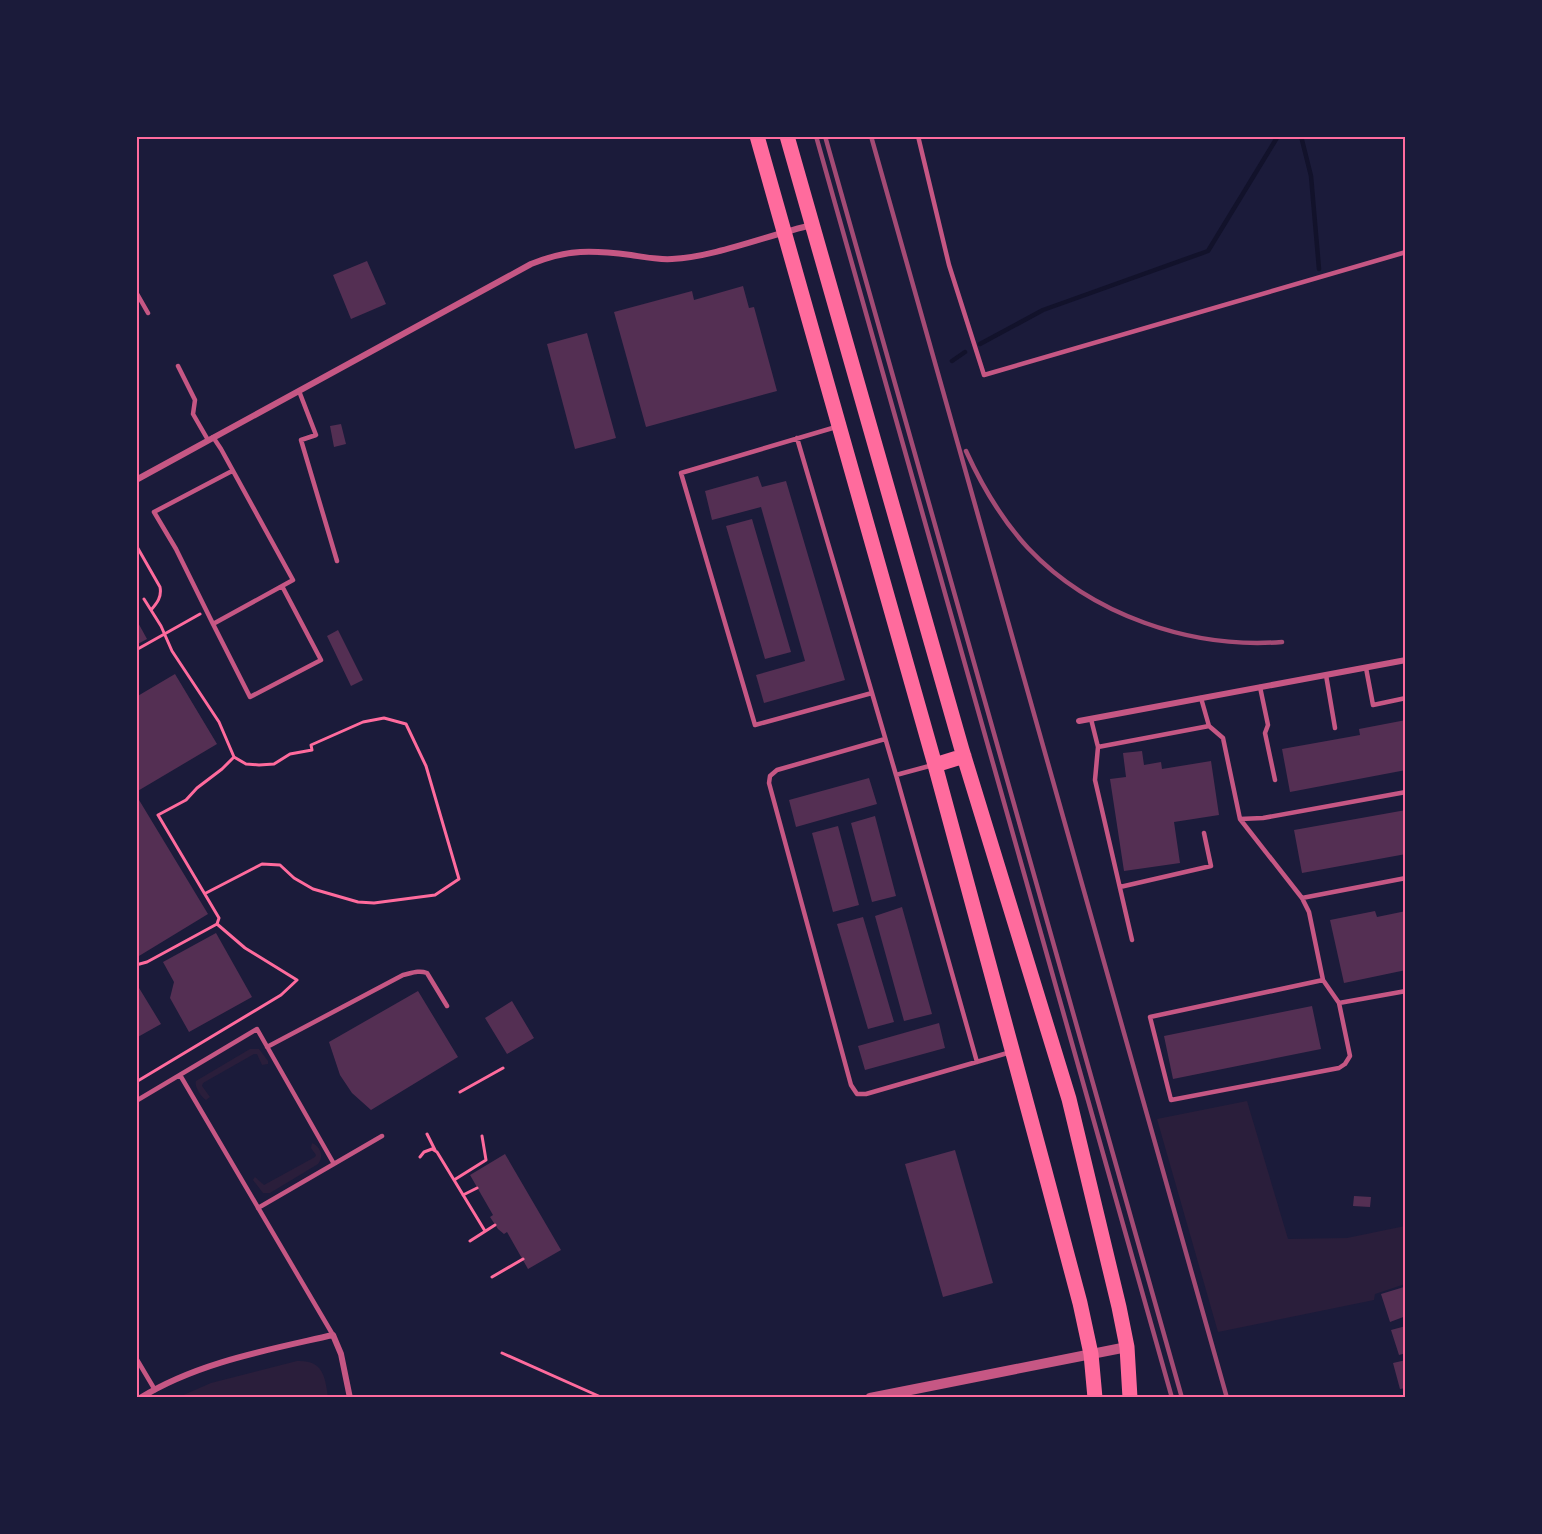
<svg xmlns="http://www.w3.org/2000/svg" width="1542" height="1534" viewBox="0 0 1542 1534" font-family="Cabin,sans-serif">
  <rect width="100%" height="100%" fill="#1b1b3a"/>
  <path fill="#2a1e3b" d="M250,1049H259L268,1061V1064L262,1065L257,1054H254L203,1083L202,1086L210,1097L206,1100C201,1097 194,1086 196,1081Z
    M1247,1101L1288,1239L1347,1238L1405,1226V1284L1375,1294L1374,1300L1218,1332L1157,1119Z
    M312,1143C321,1147 324,1157 318,1164L270,1193H263L253,1180L255,1177L264,1185L315,1157L316,1155L311,1148Z
    M297,1361C323,1360 325,1376 328,1397H179L211,1383Z"/>
  <g fill="none" stroke-linecap="round" stroke-linejoin="round">
    <path stroke="#12122b" stroke-width="4.5" d="M1301,136L1311,176L1319,269
      M980,344L1043,310L1208,251L1278,136
      M952,361L965,352"/>
  </g>
  <path fill="#542f53" d="M367,261L386,304L351,319L333,275Z
    M743,286L749,308L754,307L777,391L646,427L614,312L692,291L694,300Z
    M587,333L616,438L575,449L547,344Z
    M341,424L346,444L334,447L330,426Z
    M758,476L762,487L786,481L845,680L764,703L756,675L805,661L761,507L712,520L705,491Z
    M752,519L791,652L765,659L726,526Z
    M136,619L147,639L136,645Z
    M338,630L363,680L351,686L327,636Z
    M175,674L217,744L136,792V697Z
    M1406,720V770L1290,792L1282,749L1360,735L1359,729Z
    M1142,751L1144,765L1161,762L1162,769L1211,761L1219,815L1174,822L1180,863L1124,871L1110,779L1126,777L1123,753Z
    M869,778L877,804L796,827L789,800Z
    M136,795L208,914L139,956L136,951Z
    M1406,810V854L1302,873L1294,830Z
    M875,816L896,896L872,902L851,823Z
    M838,826L859,905L833,912L812,833Z
    M902,907L932,1014L904,1021L875,916Z
    M1375,911L1377,917L1406,911V970L1344,983L1330,920Z
    M863,917L894,1022L868,1029L837,924Z
    M216,933L252,997L189,1032L170,998L174,982L163,962Z
    M136,983L161,1024L136,1038Z
    M418,991L458,1057L371,1110L352,1093L340,1075L329,1042Z
    M512,1001L534,1038L507,1054L485,1018Z
    M1312,1006L1321,1049L1173,1079L1164,1036Z
    M939,1023L945,1048L865,1070L858,1046Z
    M955,1150L993,1283L943,1297L905,1164Z
    M505,1154L561,1250L528,1269L507,1232L504,1234L498,1229L490,1217L493,1215L470,1175Z
    M1354,1196L1371,1197L1370,1207L1353,1206Z
    M1404,1287L1406,1316L1390,1322L1381,1294Z
    M1406,1326V1353L1399,1355L1391,1330Z
    M1406,1360V1388L1400,1389L1393,1363Z"/>
  <g fill="none" stroke-linecap="round" stroke-linejoin="round">
    <path stroke="#ff6b9d" stroke-width="3" d="M136,545L160,587C162,597 157,603 151,610
      M144,599L161,626L172,651L219,722L234,757L246,764L259,765L274,764L290,754L312,750L311,745L363,722L384,718L406,724L426,766L459,879L435,895L374,903L358,902L313,889L294,878L280,865L262,864L206,893
      M136,650L200,614
      M217,924L219,918L158,815L186,800L197,788L222,769L234,757
      M136,965L147,962L217,924L245,948L297,980L281,995L136,1082
      M460,1092L503,1068
      M427,1134L435,1150
      M420,1157L424,1152L432,1149L437,1152L485,1231
      M454,1180L486,1160L482,1136
      M463,1195L477,1188
      M470,1241L495,1225
      M492,1277L523,1259
      M502,1353L603,1398"/>
    <path stroke="#c65784" stroke-width="4.5" d="M918,136L949,265L984,375L1406,252
      M136,292L148,313
      M178,366L195,400L193,414L208,440
      M299,391L316,435L301,440L337,561
      M213,437L221,449L293,580L213,624L176,549L154,512L232,471
      M797,438L872,693L755,725L681,473L836,427
      M213,624L250,697L321,660L282,586
      M1366,668L1373,705L1406,698
      M1326,675L1335,728
      M1260,687L1268,725L1265,733L1275,780
      M872,693L896,775L933,765
      M1091,719L1098,747L1209,726L1201,698
      M1209,726L1223,738L1240,819L1302,898L1309,912L1323,980L1150,1017L1171,1100L1339,1068L1345,1064L1350,1056L1339,1003L1406,991
      M885,739L777,770L770,776L769,783L851,1085L857,1094H866L1011,1052
      M1098,747L1095,780L1132,940
      M896,775L977,1062
      M1240,819L1263,818L1406,792
      M1120,887L1211,866L1204,833
      M1302,898L1406,878
      M1323,980L1339,1003
      M267,1047L403,975C412,973 419,970 427,973L447,1006
      M180,1075L333,1335
      M136,1101L257,1029L334,1164
      M258,1208L382,1136
      M136,1358L155,1390"/>
    <path stroke="#c65784" stroke-width="6" d="M136,480L531,264C568,249 592,250 631,255C644,257 658,260 672,259C715,257 768,235 812,225
      M1079,721L1406,660
      M140,1398C198,1362 268,1350 333,1335L341,1354L350,1398"/>
    <path stroke="#c65784" stroke-width="10" d="M870,1398L1127,1347"/>
    <path stroke="#ff6b9d" stroke-width="15" d="M757,136L935,765L1044,1168L1080,1303L1091,1354L1095,1398
      M787,136L962,750L1069,1099L1119,1307L1127,1347L1130,1398
      M935,765L964,756"/>
    <path stroke="#a44b75" stroke-width="4.5" d="M816,136L1172,1398
      M825,136L1182,1398
      M871,136L1227,1398
      M966,451C982,486 1002,520 1028,548C1091,615 1191,649 1282,642"/>
  </g>
  <rect width="1542" height="1534" fill="none" stroke="#1b1b3a" stroke-width="276"/>
  <rect x="138" y="138" width="1266" height="1258" fill="none" stroke="#ff6b9d" stroke-width="2"/>
</svg>
